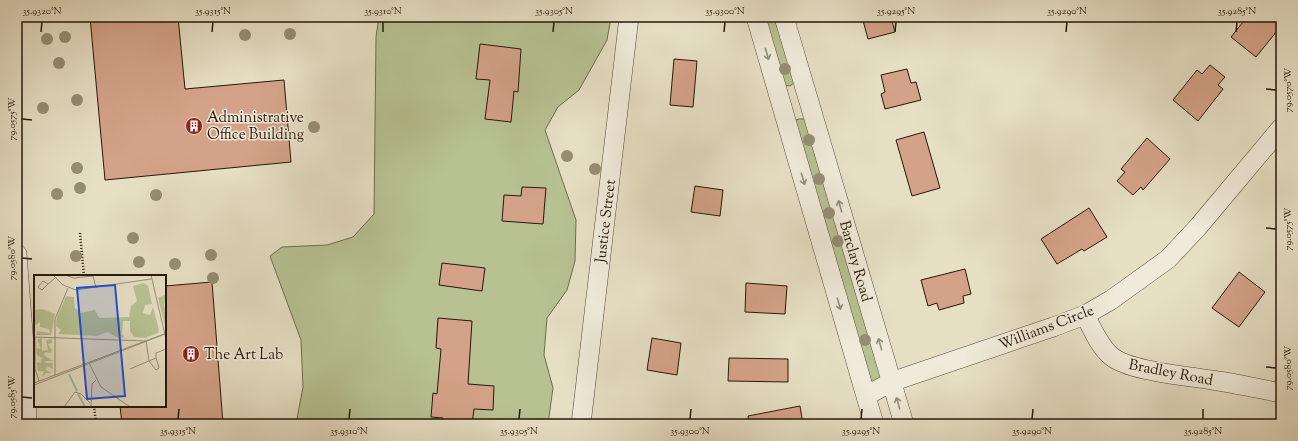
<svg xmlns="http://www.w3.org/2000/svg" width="1298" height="441" viewBox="0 0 1298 441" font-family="'Sorts Mill Goudy',serif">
  <rect width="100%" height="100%" fill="#e6dfc4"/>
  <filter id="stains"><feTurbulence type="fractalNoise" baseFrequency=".005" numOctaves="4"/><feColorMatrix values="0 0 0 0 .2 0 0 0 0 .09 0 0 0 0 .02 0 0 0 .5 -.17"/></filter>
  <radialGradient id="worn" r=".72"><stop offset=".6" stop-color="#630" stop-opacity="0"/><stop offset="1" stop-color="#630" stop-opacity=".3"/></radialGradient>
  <path fill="#b7c192" stroke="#6e6c4e" d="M379,17H611L607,40L579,90L558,107L545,130L576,220L575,261L567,290L547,318L544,355L553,388L548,424H296L303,387L301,340L270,256L282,247L327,245L353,237L374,214L376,37Z
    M761,17H776L794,83L790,86L783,85Z
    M799,119H805L884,378L872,382L870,378L795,123L796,120Z"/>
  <path fill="#d4a288" stroke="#261709" d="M90,17H178L185,89L284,80L291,162L105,180Z
    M862,17H891L895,32L868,39Z
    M1247,17H1281V26L1256,57L1231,37Z
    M480,44L521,49L518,92L514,91L511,122L485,119L490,80L476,79Z
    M674,59L697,61L693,107L670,105Z
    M1210,65L1225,77L1218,85L1223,89L1198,121L1173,100L1197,70L1202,74Z
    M907,69L911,83L916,82L921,100L885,109L881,94L885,92L881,75Z
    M924,132L940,188L912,196L896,140Z
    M1147,138L1170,159L1143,190L1141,187L1133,195L1117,181L1125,172L1121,169Z
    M695,186L723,190L720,216L691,212Z
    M522,187L546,188L543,224L502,221L504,195L521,196Z
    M1089,208L1107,237L1084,251L1082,249L1057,264L1041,239Z
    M442,263L485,268L482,291L439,285Z
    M965,269L971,294L963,296L964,303L939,310L937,303L928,306L921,280Z
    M1239,272L1265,292L1239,327L1212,308Z
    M212,282L223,424H122L120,406H165V286Z
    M746,283L787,286L785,314L745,312Z
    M438,318L472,321L468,384L494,386L493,410L474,409L472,424H443V418L431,417L433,393L437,394L441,349L436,348Z
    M652,338L681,343L677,375L647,370Z
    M729,358L788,359V382L728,381Z
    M800,406L803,424H749L748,416Z"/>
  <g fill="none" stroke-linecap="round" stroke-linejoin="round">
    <g stroke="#564938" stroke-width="20">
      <path id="minor" d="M756,17L874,424
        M784,17L904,424
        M17,254L26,371L27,414L26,424
        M1085,315C1092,328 1099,346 1111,356C1130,372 1191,376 1218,381C1239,384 1260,389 1281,393
        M866,396L891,382L1053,327L1085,315L1111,300L1168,259L1198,227L1281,128
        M581,424L629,17"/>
    </g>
    <path stroke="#261709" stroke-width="2.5" stroke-dasharray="1 2" stroke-linecap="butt" d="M80,233L84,276
      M94,406L96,424"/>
    <use href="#minor" stroke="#efead9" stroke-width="19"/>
  </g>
  <g fill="#958d74">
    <circle cx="290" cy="34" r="6"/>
    <circle cx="245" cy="35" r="6"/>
    <circle cx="65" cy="37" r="6"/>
    <circle cx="47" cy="39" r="6"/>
    <circle cx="59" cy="63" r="6"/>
    <circle cx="785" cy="69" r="6"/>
    <circle cx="77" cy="100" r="6"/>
    <circle cx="43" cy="108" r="6"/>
    <circle cx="314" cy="127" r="6"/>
    <circle cx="809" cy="140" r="6"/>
    <circle cx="567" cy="156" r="6"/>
    <circle cx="77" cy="168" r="6"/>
    <circle cx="595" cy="169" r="6"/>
    <circle cx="819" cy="179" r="6"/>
    <circle cx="80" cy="188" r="6"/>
    <circle cx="57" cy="194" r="6"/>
    <circle cx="156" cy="195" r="6"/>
    <circle cx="829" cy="213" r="6"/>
    <circle cx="133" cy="238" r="6"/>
    <circle cx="838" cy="241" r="6"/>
    <circle cx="211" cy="255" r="6"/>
    <circle cx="76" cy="256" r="6"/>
    <circle cx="139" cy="262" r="6"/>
    <circle cx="175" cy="264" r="6"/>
    <circle cx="213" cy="278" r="6"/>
    <circle cx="865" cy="340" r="6"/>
  </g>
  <defs><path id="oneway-shaft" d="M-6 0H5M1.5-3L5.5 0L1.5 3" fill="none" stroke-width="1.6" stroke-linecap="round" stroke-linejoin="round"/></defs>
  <g stroke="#958b7b">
    <use href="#oneway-shaft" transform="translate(767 54) rotate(74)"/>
    <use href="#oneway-shaft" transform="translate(803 179) rotate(74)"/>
    <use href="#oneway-shaft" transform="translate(840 206) rotate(-106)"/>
    <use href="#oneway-shaft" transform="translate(839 304) rotate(74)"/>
    <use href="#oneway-shaft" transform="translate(880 344) rotate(-106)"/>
    <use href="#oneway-shaft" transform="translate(898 403) rotate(-107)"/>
  </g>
  <path fill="none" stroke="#261709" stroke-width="1.5" d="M41,32L42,22M212,32L213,22M383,32V22M553,32L554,22M724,32L725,22M895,32L896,22M1066,32L1067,22M1236,32L1237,22M1266,89L1276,90M22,119L32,120M1266,228L1276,229M22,258L32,259M1266,367L1276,368M22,397L32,398M178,419L179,409M349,419L350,409M519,419L520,409M690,419L691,409M861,419L862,409M1032,419L1033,409M1203,419V409"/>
  <defs>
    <g id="building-disc" transform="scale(0.9)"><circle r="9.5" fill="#8f2418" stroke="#efead9"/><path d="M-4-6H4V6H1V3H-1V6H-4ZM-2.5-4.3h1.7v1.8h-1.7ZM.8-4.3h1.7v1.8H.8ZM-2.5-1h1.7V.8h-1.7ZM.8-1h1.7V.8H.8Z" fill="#fff"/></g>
  </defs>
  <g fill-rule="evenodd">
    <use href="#building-disc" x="194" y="126"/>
    <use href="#building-disc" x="191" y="354"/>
  </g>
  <g text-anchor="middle" stroke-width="3" stroke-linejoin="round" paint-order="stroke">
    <g font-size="15" fill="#261709" stroke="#efead9" text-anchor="start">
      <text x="207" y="122">Administrative<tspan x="207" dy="17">Office Building</tspan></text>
      <text x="204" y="359">The Art Lab</text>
    </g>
    <g font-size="15" fill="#261709" stroke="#efead9">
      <text transform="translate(605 221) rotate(-83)" y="5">Justice Street</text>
      <text transform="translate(856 261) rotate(74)" y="5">Barclay Road</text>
      <text transform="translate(1046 327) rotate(-21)" y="5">Williams Circle</text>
      <text transform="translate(1171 372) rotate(11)" y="5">Bradley Road</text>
    </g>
  </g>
  <g transform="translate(34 275)">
    <rect width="132" height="132" fill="#e6dfc4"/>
    <path d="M109,8L114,11L118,29L111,30L109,38L116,40L119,32L125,55L124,58L111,63L100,62L96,56V46H89L88,59L91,63L82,62L74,57L63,61L24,59L27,55L22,51L23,42L32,21L40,22L41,33L47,38L61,35L65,43L95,42L97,31L103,26L99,11ZM132,19L130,31L132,34V55L124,23ZM8,34L21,39L17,60H2L3,56L16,58L15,54L6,52V47L0,51V35ZM8,63V76L14,75L12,65L18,64V68L14,69L18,76L16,78L11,77L10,80L19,86H10L12,88H18L19,94L13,91L12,95L18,98H12L8,102L10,96H4L3,90V87L7,88L8,83L3,80L2,73L7,74L3,64Z" fill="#b7c192"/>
    <path fill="none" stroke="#97bcb9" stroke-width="2" d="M35,99L43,116M44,119L51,132"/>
    <path fill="none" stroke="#998f79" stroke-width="1" d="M19,0L29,10L42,15L117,4M31,0L40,3L59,1L62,13M117,0L132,64M14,9L9,6L4,12L8,15L14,9L21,3M0,62L112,66L115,86L96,94M1,62V94L5,106M122,83L125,93L122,95L115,86L122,83V78L132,74M55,88L67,112L96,132M21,100V44L34,13M0,108L130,59M0,110L131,59M30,132L41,117L47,119L56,128M57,132L58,109L62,105"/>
    <path fill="#1d4ed8" fill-opacity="0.15" stroke="#1d4ed8" stroke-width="2" d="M81,10L91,121L53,124L43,13Z"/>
    <rect width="132" height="132" fill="none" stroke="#261709" stroke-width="2"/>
  </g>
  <rect width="1298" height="441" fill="none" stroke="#e6dfc4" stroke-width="44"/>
  <rect x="22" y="22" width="1254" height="397" fill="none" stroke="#261709" stroke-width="1.5"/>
  <g font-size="10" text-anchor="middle" fill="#261709">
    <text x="42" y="14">35.9320°N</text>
    <text x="213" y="14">35.9315°N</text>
    <text x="383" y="14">35.9310°N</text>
    <text x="554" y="14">35.9305°N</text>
    <text x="725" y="14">35.9300°N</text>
    <text x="896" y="14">35.9295°N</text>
    <text x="1067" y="14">35.9290°N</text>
    <text x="1237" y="14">35.9285°N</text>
    <text transform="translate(1287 90) rotate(-90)" y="4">79.0570°W</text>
    <text transform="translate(11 119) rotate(-90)" y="4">79.0575°W</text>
    <text transform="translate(1287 229) rotate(-90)" y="4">79.0575°W</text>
    <text transform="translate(11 258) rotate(-90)" y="4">79.0580°W</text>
    <text transform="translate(1287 368) rotate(-90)" y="4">79.0580°W</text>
    <text transform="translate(11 397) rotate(-90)" y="4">79.0585°W</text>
    <text x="178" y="434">35.9315°N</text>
    <text x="349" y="434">35.9310°N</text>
    <text x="519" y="434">35.9305°N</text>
    <text x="690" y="434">35.9300°N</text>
    <text x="861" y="434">35.9295°N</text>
    <text x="1032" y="434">35.9290°N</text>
    <text x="1203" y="434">35.9285°N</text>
  </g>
  <rect width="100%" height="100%" filter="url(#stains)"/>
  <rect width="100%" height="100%" fill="url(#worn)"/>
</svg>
